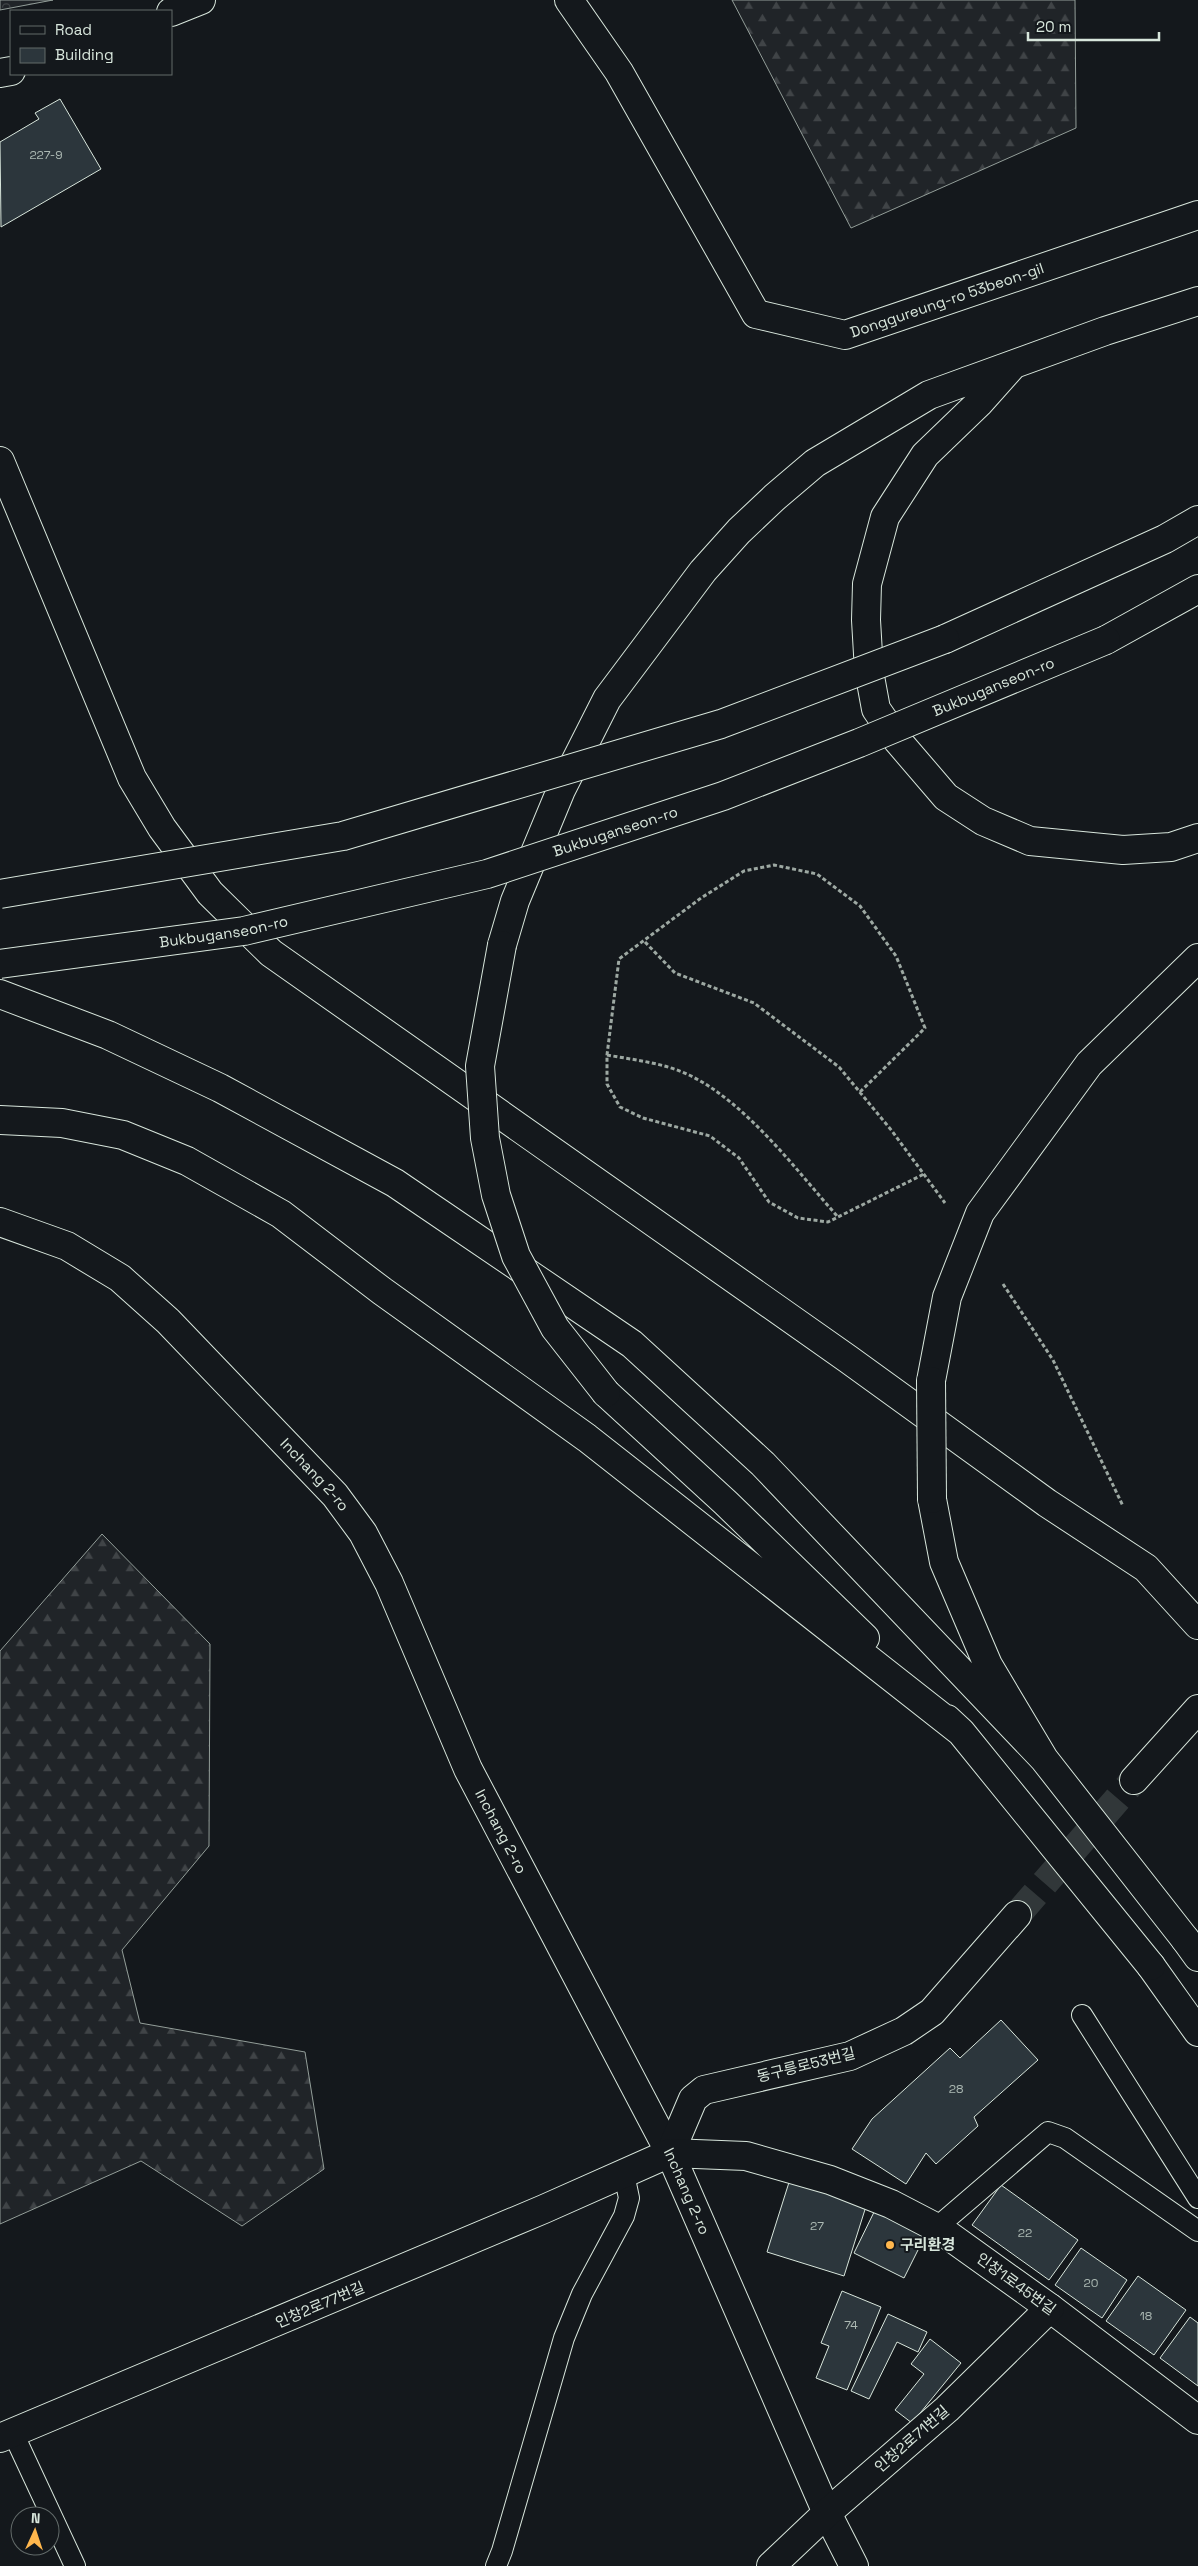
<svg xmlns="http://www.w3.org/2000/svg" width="1198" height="2566" viewBox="0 0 1198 2566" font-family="'Space Grotesk','Noto Sans KR',sans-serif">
  <defs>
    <pattern id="forest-firs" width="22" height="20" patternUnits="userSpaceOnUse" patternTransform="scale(1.25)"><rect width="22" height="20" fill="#202428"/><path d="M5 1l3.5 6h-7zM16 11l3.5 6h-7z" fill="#404447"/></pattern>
    <pattern id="park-crowns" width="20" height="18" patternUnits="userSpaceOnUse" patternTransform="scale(1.25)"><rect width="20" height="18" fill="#202428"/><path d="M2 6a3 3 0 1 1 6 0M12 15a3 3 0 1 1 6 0" fill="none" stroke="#404447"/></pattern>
  </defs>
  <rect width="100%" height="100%" fill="#14181c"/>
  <path fill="url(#forest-firs)" stroke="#939e99" d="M732,0H1075L1076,128L851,228Z
    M102,1534L210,1644L209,1846L122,1950L140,2023L305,2052L324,2169L242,2226L141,2161L0,2224V1651Z"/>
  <path fill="url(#park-crowns)" stroke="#939e99" d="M0,0H53L0,10Z"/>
  <path fill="#2c363c" stroke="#d8e6dc" d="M60,99L101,169L1,227L0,142L39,119L35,113Z
    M1001,2020L1038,2060L974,2117L978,2126L936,2164L926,2153L906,2184L852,2149L872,2119L950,2048L960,2058Z
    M791,2176L868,2200L844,2276L767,2252Z
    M1001,2185L1078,2240L1049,2280L972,2225Z
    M877,2206L927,2232L904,2278L854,2253Z
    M1081,2248L1127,2280L1102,2318L1055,2285Z
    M1138,2276L1186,2310L1154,2355L1106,2321Z
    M842,2291L881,2307L847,2390L816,2378L829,2346L821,2343Z
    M888,2314L927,2332L918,2352L897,2342L869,2399L851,2391Z
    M1190,2317L1198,2323V2386L1160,2358Z
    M930,2339L961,2363L912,2423L895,2410L924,2374L911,2364Z"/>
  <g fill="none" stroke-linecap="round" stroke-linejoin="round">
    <path stroke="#313739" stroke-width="28" stroke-dasharray="28 14" stroke-linecap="butt" d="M1017,1915L1134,1780"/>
    <g stroke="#d8e6dc" stroke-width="22">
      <path id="service" d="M1082,2015L1198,2198
        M936,2228L1048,2132L1065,2138L1198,2231
        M13,2433L75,2566
        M496,2566L502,2551L564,2338L582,2294L624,2216L629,2198L624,2174"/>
    </g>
    <g stroke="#d8e6dc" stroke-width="30">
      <g id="minor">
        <path id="s1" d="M569,0L619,72L756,314L845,335L1198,215"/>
        <path d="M171,12L201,0"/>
        <path d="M0,73L11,71"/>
        <path d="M0,461L132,778L162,828L210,893L271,953L848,1359L1047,1503L1146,1568L1198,1625"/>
        <path id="s2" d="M0,1222L67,1246L120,1278L168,1321L335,1495L363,1533L389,1583L468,1769L670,2153L827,2513L854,2566"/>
        <path d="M1134,1780L1198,1709"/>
        <path d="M670,2153L693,2099L704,2090L850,2056L904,2031L932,2012L1017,1915"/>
        <path d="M0,2438L544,2209L670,2153L746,2156L830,2180L891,2204L941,2230L1050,2308L1198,2420"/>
        <path d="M771,2566L827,2513L947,2409L1050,2308"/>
      </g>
    </g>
    <g stroke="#d8e6dc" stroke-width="30">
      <path id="tertiary" d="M1185,1939L1198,1957
        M1151,1966L1198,2032"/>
    </g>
    <g stroke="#d8e6dc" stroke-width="30">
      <path id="trunk" d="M1012,366L979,403L925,455L885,517L867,584L866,620L869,671L876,709L898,741L946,797L983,821L1030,841L1123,850L1171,847L1198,838
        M945,639L1165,539L1198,520
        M1106,640L1198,589
        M502,945L515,901L561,790L607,699L703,571L739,531L775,497L815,463L929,395L1105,331L1198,301
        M0,994L108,1035L220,1088L395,1183L632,1344L763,1464L1044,1759
        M0,1120L62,1123L123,1135L187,1161L281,1214L382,1291L587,1438L961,1732
        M931,1381L947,1297L980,1213L1089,1064L1198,958
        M606,1393L726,1503L865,1638
        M932,1499L944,1562L988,1665L1044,1759L1185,1939
        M947,1719L961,1732L1151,1966"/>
    </g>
    <path stroke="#9da8a2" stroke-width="3" stroke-dasharray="4 2.5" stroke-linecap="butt" d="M645,942L675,973L754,1003L839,1067L892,1131L945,1203
      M607,1055C635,1060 664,1063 689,1075C747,1103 796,1170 838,1217
      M860,1092L925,1028L896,956L860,906L817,874L774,865L744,871L701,898L619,959L607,1055V1084L620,1107L643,1118L710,1136L739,1158L769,1202L798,1218L828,1222L924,1174
      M1003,1284L1053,1360L1123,1506"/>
    <use href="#service" stroke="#14181c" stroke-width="20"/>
    <use href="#minor" stroke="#14181c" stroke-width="28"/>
    <use href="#tertiary" stroke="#14181c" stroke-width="28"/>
    <use href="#trunk" stroke="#14181c" stroke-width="28"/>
    <g stroke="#d8e6dc" stroke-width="30" stroke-linecap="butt">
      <g id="trunk-bridge">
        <path d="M0,894L343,836L721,724L945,639"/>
        <path d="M502,945L480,1066L485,1138L496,1195L516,1256L555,1328L606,1393"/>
        <path id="s3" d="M0,964L244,931L487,874L723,796L859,743L1106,640"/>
        <path d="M931,1381L932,1499"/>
      </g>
    </g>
    <use href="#trunk-bridge" stroke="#14181c" stroke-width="28"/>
  </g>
  <circle fill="#ffb74d" stroke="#14181c" stroke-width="2" cx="890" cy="2245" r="5"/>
  <g text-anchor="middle" stroke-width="4" stroke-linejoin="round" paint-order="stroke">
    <g font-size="12" fill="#adbab4">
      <text x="46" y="159">227-9</text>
      <text x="956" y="2093">28</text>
      <text x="817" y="2230">27</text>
      <text x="1025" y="2237">22</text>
      <text x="1091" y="2287">20</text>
      <text x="1146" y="2320">18</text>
      <text x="851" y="2329">74</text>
    </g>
    <g font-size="15" fill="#d8e6dc" stroke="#14181c">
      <text dy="5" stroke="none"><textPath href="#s1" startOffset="565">Donggureung-ro 53beon-gil</textPath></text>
      <text dy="5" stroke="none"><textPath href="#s3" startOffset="1036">Bukbuganseon-ro</textPath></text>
      <text dy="5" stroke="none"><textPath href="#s3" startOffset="631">Bukbuganseon-ro</textPath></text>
      <text dy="5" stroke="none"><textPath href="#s3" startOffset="226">Bukbuganseon-ro</textPath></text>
      <text dy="5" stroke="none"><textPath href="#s2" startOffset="410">Inchang 2-ro</textPath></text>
      <text dy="5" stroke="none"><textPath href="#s2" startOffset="815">Inchang 2-ro</textPath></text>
      <text transform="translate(806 2065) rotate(-14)" y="5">동구릉로53번길</text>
      <text dy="5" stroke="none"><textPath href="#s2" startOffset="1220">Inchang 2-ro</textPath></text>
      <text transform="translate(1016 2284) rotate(36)" y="5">인창1로45번길</text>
      <text transform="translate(320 2305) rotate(-23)" y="5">인창2로77번길</text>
      <text transform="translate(912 2439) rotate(-41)" y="5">인창2로71번길</text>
    </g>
    <g font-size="15" font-weight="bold" fill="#d8e6dc" stroke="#14181c" text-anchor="start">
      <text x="900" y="2250">구리환경</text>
    </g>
  </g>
  <rect x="10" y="10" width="162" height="65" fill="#14181c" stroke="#626a69"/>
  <rect x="20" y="26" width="25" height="8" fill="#14181c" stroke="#626a69"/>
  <text x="55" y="35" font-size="15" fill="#d8e6dc">Road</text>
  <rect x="20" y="48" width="25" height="15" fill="#2c363c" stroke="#626a69"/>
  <text x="55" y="60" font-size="15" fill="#d8e6dc">Building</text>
  <g transform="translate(35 2531) rotate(3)"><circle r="24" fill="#14181c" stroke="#626a69"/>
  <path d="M0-4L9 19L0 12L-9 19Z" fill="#ffb74d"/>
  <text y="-8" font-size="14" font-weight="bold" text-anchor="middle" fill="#d8e6dc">N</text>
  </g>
  <path d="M1028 32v8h131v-8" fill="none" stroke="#d8e6dc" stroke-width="2.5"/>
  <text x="1036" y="32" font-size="15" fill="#d8e6dc" stroke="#14181c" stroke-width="4" paint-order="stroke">20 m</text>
</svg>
